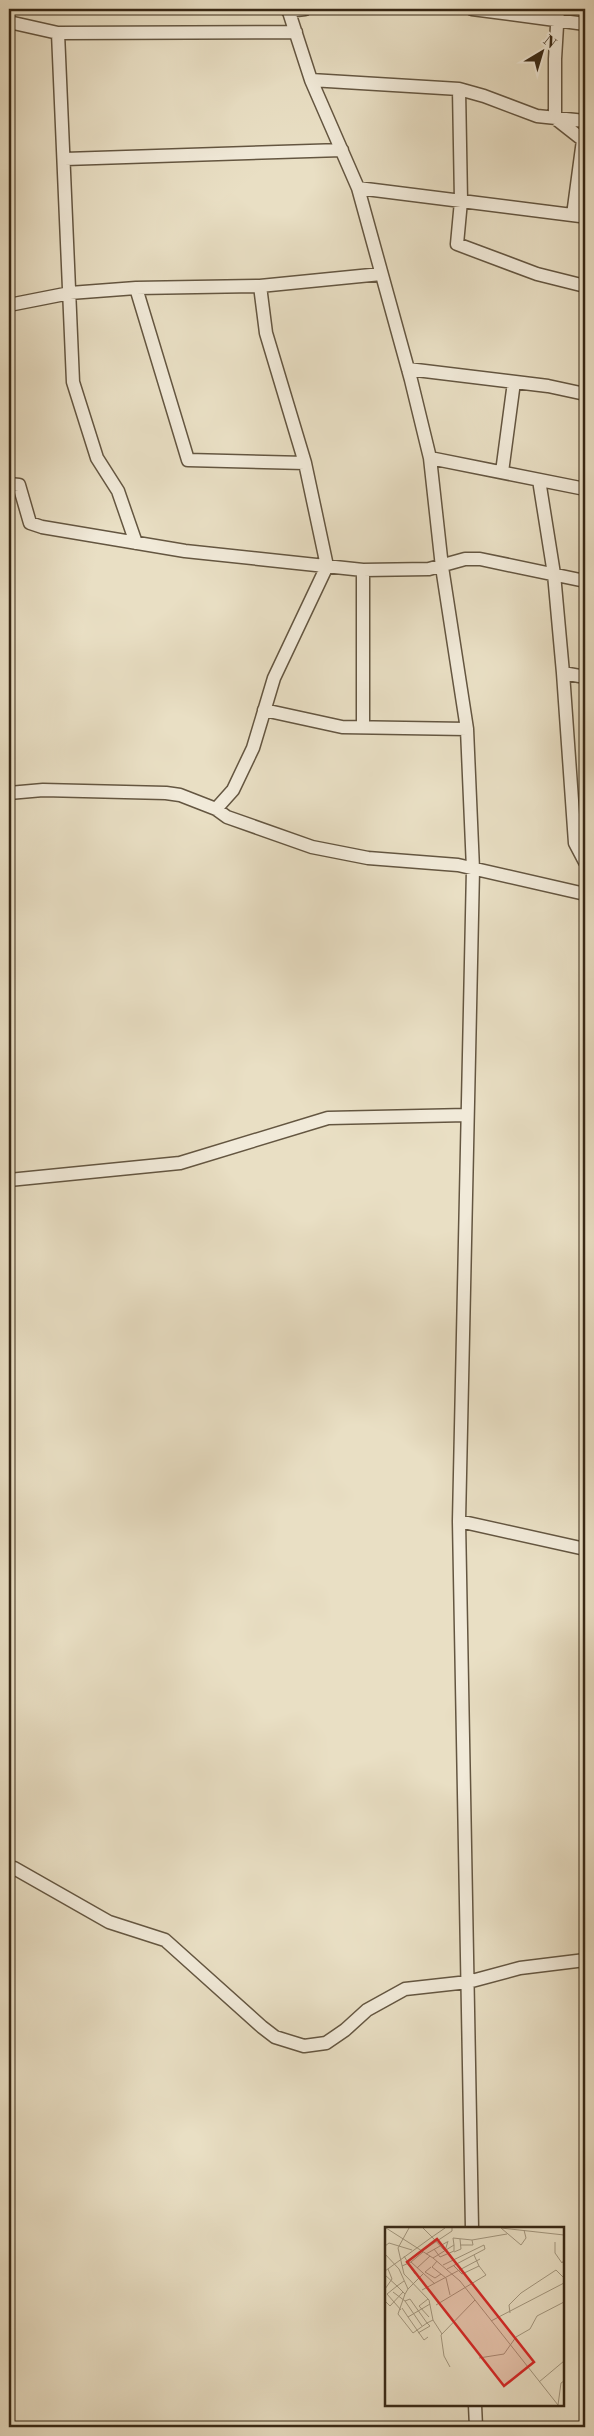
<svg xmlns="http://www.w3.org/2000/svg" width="594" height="2436" viewBox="0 0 594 2436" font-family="'Libre Bodoni',serif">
  <rect width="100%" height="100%" fill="#e9dfc4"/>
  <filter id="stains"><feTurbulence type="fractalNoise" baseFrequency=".004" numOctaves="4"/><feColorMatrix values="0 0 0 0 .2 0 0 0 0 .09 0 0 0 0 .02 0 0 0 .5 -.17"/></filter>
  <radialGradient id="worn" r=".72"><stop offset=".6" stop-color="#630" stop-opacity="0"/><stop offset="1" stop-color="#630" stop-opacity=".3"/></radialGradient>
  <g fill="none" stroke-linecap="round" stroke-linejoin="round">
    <g stroke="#645641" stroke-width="15">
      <path id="minor" d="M288,9L311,80L358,188L411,380L430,458L442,567L467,729L473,869L459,1521L472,2228
        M472,9L585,24
        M558,9L555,59V118L583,140L573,215L585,208
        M288,11L305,9
        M9,22L58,33L73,382L97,458L118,491L136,543
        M58,33L296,32
        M311,80L459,89L484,96L537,116L585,121
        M459,89L461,201L457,244L537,274L585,286
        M65,159L342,150
        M358,188L580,216
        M260,286L136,288L188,460L305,463
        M9,305L70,293L136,288
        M408,369L548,386L585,394
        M430,458L585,489
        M502,472L514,382
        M539,480L554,574L563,673L585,677
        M9,484L19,485L30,523L42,527L185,551L363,570L429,569L465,559H480L585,581
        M563,673L575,843L585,862
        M264,710L342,727L467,729
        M363,727V570
        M9,793L43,790L166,793L180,795L216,809L227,817L312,847L368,858L458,865L585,894
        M216,809L233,790L253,748L274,678L327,566L305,463L266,333L260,286L381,274
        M9,1180L180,1163L328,1118L467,1115
        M459,1521L585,1549
        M9,1868H14L109,1922L165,1940L262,2027L275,2037L304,2046L326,2043L345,2030L367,2010L405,1989L468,1982L520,1968L585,1960
        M475,2405L476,2427"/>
    </g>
    <use href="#minor" stroke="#f1ead9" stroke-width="12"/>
  </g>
  <g transform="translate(385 2227)">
    <rect width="179" height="179" fill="#e9dfc4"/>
    <path fill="none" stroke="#a2967e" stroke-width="1" d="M1,1L48,31L75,54L173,178M24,1L13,21L19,47L44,73L48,93L57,107M60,1L47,10L60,24L63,14M116,1L179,8M116,1L136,18L141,11L139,3M170,15V26L177,36L179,33M75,18H88L87,13M0,19L4,16L27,23M49,22L55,30L69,24V18M37,24L67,4V1M69,25L76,22L75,12M0,27L14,42L23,62L20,67M41,27L62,15M19,29L30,47M48,31L69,18L68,11L87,13L122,7M52,34L47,40L61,51L65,68M26,35L38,25M58,38L99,18L100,22L62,42M68,38L77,47L94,39L89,28M17,39L26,35L50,57M46,40L40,45L50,51L56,47M32,41L45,29M0,44L47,10L38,1M0,48L12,59L19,54M0,62L7,52L3,42M23,62L38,47M37,63L95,32M8,65L20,74L37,99M43,72L34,79L44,90M0,74L5,79L18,65L20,67L13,87L28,106L42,96L25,72L20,74M51,78L101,48L94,39M17,81L23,90L45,77M16,83L2,67L12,59L18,65M125,86L124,78L136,66L171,43L179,51M23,90L39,113L43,110M106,94L179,56M33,106L45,99L42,96L48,93M94,131L119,127L131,110L145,102L152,89L179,75M65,140L59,129L56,108L90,73M154,155L179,134M173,178L176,156L179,154"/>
    <path fill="#d62828" fill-opacity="0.15" stroke="#d62828" stroke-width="2.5" d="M52,12L149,135L119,159L22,35Z"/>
    <rect width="179" height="179" fill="none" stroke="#382815" stroke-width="2.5"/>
  </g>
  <rect width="594" height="2436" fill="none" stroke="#e9dfc4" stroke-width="30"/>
  <rect x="10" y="10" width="574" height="2416" fill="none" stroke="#382815" stroke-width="2.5"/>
  <rect x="15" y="15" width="564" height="2406" fill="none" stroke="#382815"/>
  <g transform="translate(542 52) rotate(38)" stroke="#f1ead9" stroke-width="4" paint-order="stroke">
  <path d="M0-4L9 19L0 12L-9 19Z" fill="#382815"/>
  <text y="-8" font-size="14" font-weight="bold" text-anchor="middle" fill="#382815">N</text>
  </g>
  <rect width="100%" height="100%" filter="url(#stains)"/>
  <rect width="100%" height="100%" fill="url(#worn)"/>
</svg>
